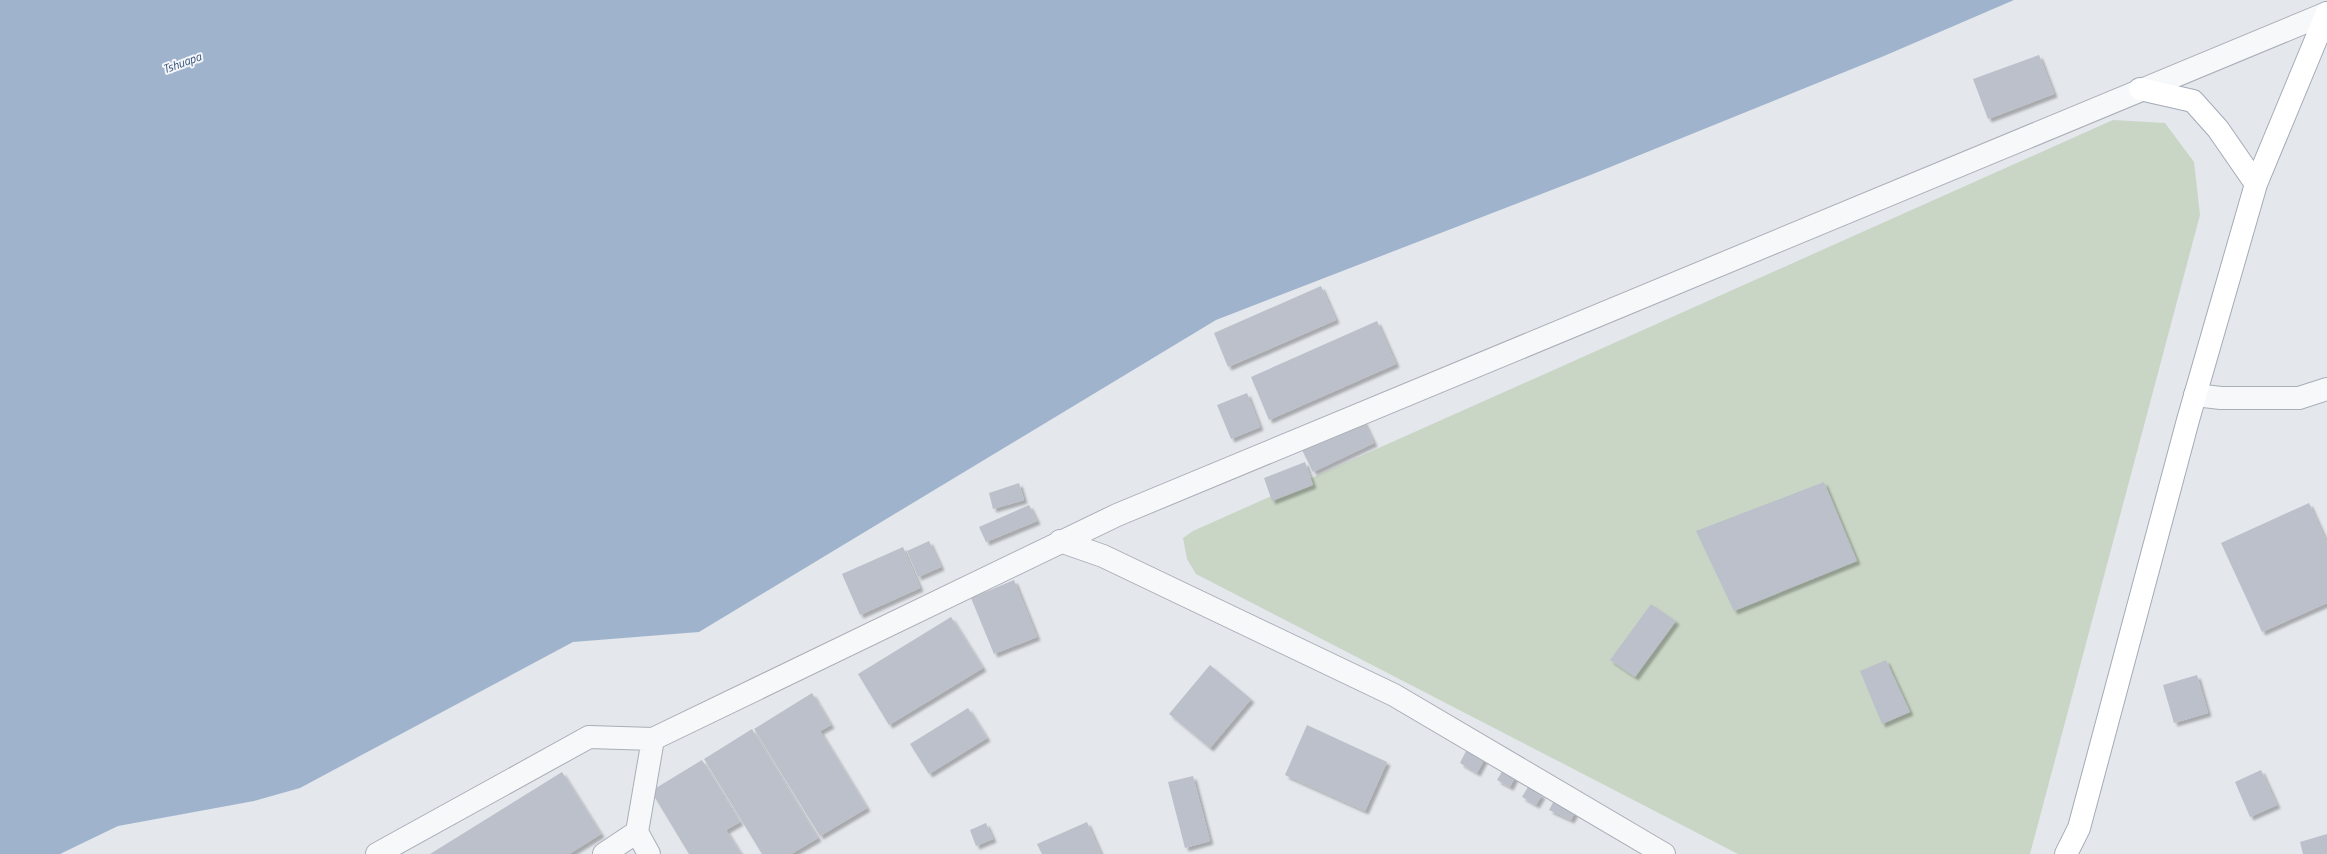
<svg xmlns="http://www.w3.org/2000/svg" width="2327" height="854" viewBox="0 0 2327 854" font-family="'Titillium Web',sans-serif">
  <defs>
    <filter id="shadow"><feDropShadow dx="3.5" dy="3.5" stdDeviation="1" flood-color="#0004"/></filter>
  </defs>
  <rect width="100%" height="100%" fill="#e4e7ec"/>
  <path fill="#c9d6c5" d="M2113,120L2165,123L2194,162L2200,215L2030,854H1738L1196,574L1187,559L1183,538L1193,531Z"/>
  <path fill="#9fb4cc" d="M0,0H2014L1884,56L1593,174L1216,320L699,632L573,642L300,788L254,801L118,826L60,854H0Z"/>
  <path fill="#bbc0ca" filter="url(#shadow)" d="M2039,55L2054,94L1988,119L1973,79Z
    M1321,286L1336,320L1228,367L1214,333Z
    M1377,321L1396,364L1269,420L1251,377Z
    M1247,393L1260,427L1231,439L1217,405Z
    M1363,420L1374,443L1313,472L1302,450Z
    M1305,462L1313,485L1272,501L1264,478Z
    M1824,482L1857,561L1734,611L1696,531Z
    M1019,483L1024,500L993,509L989,493Z
    M2309,503L2327,543V603L2262,632L2221,543Z
    M1029,505L1037,521L986,542L979,527Z
    M929,541L941,567L918,577L907,551Z
    M903,547L920,588L860,615L842,574Z
    M1014,580L1037,637L994,654L971,598Z
    M1651,604L1676,621L1635,677L1610,660Z
    M951,617L983,668L889,725L858,674Z
    M1886,660L1910,712L1882,724L1860,671Z
    M1210,665L1251,699L1210,748L1169,714Z
    M2197,675L2208,713L2174,723L2163,685Z
    M812,693L831,725L820,731L867,808L820,836L754,729Z
    M968,708L987,738L929,774L910,744Z
    M1307,725L1387,762L1365,811L1285,775Z
    M752,729L818,838L791,854H762L704,759Z
    M1467,749L1485,758L1477,773L1460,763Z
    M702,760L740,822L726,830L741,854H689L651,791Z
    M1503,770L1515,777L1510,787L1497,780Z
    M2261,770L2277,805L2250,817L2235,782Z
    M562,772L601,834L569,854H430Z
    M1193,776L1210,841L1185,848L1168,782Z
    M1528,787L1542,795L1536,805L1522,797Z
    M1557,795L1578,806L1571,820L1549,810Z
    M1087,822L1101,854H1042L1037,844Z
    M986,823L993,839L976,846L970,830Z
    M2327,834V854H2303L2300,842Z"/>
  <g fill="none" stroke-linecap="round" stroke-linejoin="round">
    <g stroke="#a9aeb7" stroke-width="24">
      <path id="minor" d="M2195,395L2221,398H2299L2327,389
        M1060,541L1103,556L1394,695L1664,854
        M637,832L649,854
        M377,854L589,737L653,739
        M604,854L637,832L653,739L1117,515L2327,13"/>
    </g>
    <g stroke="#a3abb8" stroke-width="24">
      <path id="primary" d="M2140,89L2193,101L2218,129L2256,184
        M2066,854L2079,828L2188,420L2256,184L2327,13"/>
    </g>
    <use href="#minor" stroke="#f7f8fa" stroke-width="22"/>
    <use href="#primary" stroke="#fff" stroke-width="22"/>
  </g>
  <g text-anchor="middle" stroke-width="4" stroke-linejoin="round" paint-order="stroke">
    <g font-size="12" font-style="italic" fill="#34527a" stroke="#f4f6f9">
      <text transform="translate(182 63) rotate(-20)" y="4">Tshuapa</text>
    </g>
  </g>
</svg>
